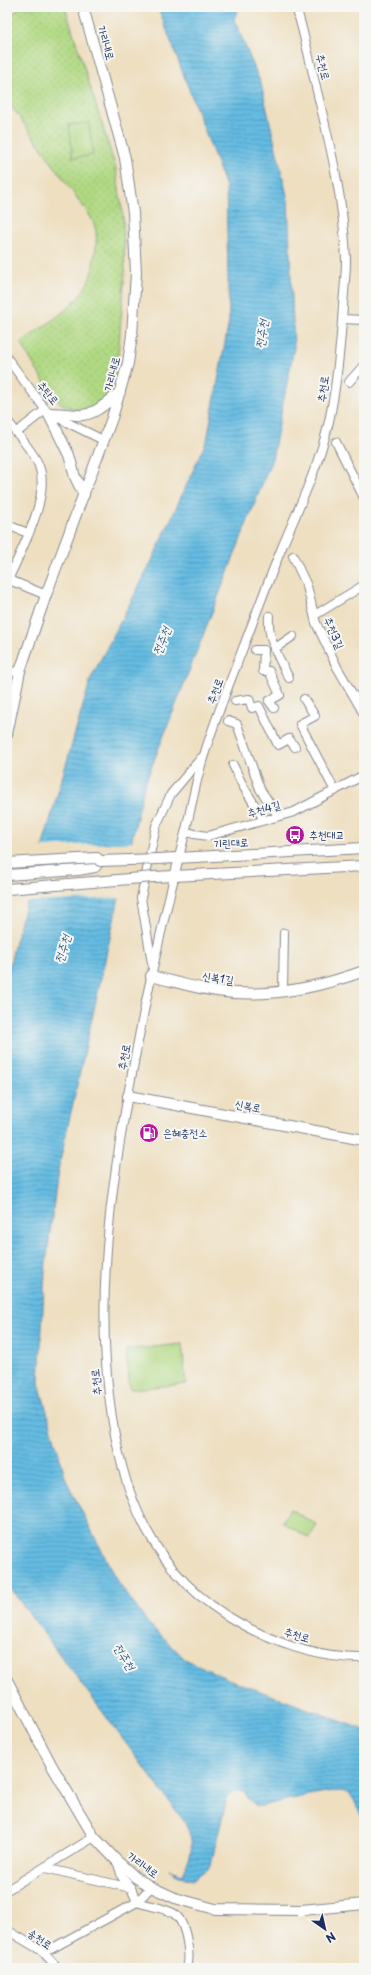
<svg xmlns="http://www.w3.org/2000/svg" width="371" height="1975" viewBox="0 0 371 1975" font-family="'Playpen Sans','Poor Story',sans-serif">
  <defs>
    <pattern id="green-dots" width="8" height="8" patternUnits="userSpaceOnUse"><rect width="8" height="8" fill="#b1d983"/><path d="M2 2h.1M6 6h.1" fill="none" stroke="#98bb74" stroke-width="1.8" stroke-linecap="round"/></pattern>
    <pattern id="water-rules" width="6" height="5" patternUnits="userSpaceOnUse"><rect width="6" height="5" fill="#65bce2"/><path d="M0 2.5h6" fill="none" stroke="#5299ba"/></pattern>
  </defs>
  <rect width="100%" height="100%" fill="#f6f6f2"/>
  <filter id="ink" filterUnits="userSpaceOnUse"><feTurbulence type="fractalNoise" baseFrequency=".025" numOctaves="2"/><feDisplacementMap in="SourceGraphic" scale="8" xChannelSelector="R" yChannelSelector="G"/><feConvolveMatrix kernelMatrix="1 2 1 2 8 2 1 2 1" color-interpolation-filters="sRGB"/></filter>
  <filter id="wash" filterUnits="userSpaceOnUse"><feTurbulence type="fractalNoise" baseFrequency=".012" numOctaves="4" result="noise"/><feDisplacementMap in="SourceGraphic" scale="16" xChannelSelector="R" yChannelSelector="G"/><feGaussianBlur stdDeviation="0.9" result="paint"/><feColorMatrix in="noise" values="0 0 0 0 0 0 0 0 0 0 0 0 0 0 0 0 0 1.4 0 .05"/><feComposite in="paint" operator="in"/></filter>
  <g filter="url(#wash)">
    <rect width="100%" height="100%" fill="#eedfc1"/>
    <path fill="url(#green-dots)" stroke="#668470" d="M22,7H65L116,169L123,216L125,272L116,378C112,393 107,401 92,407C82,411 71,410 62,404C49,394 30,358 21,343C41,327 76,308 87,284C92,275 93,264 95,254C97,239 98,229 90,216L7,100V17Z"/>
    <path fill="#b1d983" stroke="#668470" d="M89,123L93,155L73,158L69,125Z
      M182,1344L186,1384L130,1389L126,1350Z
      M290,1509L317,1525L309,1538L282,1522Z"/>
    <path fill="url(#water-rules)" stroke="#4076a0" d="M158,7H239L234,19L261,84L288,200L294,348L272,459L144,786L58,1170L45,1271L39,1383L66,1480L117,1581L148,1623L185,1659L228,1679L364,1730V1822C361,1816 354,1796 348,1793C335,1786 289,1801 273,1803C268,1804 263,1807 258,1806C252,1804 248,1798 245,1793C237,1789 232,1791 227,1798L211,1864L207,1869L192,1880L177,1875L169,1870L183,1874C192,1851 196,1844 184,1821L7,1584V977L15,942L91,678L150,565L207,440L229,321L226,187Z"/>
    <path fill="#eedfc1" d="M133,842L121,898L25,902L41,847Z"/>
  </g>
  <g filter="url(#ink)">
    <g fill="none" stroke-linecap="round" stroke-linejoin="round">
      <g stroke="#848790" stroke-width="10">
        <path id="minor" d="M296,7C304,33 310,61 316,87C330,144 344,201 346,260C346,275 344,290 343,306C341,339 338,373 332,406C324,455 302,500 283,545C269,579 256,614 243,648C230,682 216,717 205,752C195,781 191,812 183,841C168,901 154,960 142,1021C118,1145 94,1268 109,1395C120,1492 151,1575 241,1624C278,1644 321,1659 364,1658
          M361,7L364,11
          M342,319L364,320
          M7,358L48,413L103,440
          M349,382L364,365
          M7,420C14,430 36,455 39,466C51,497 21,550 8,580
          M16,433L45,410
          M336,442L364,498
          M7,525L28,533
          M293,556L307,586L316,623L337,667L364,714
          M7,579L46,595
          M315,615L364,585
          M269,616C267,638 279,659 289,678
          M274,649L293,636
          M255,650H264L263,671H269L280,695L269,701L274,708
          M7,672L20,671
          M304,699L315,716L300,724L335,791
          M235,701L249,699L252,708L259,706L278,745L289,739L295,747
          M228,721L237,724L260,789L278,816
          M233,765L243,786L264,820
          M186,831L194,834L208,836L294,812L364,775
          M152,963L141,898L156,826L171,794L201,758
          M283,991L284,933
          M117,1861L122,1877L131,1888L137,1902C148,1906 162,1907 173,1913C186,1920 191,1955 187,1968
          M45,1868L131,1888
          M7,1890L94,1837
          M7,1930L42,1951L58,1968
          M42,1951L51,1949L137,1902L151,1887"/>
      </g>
      <g stroke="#848790" stroke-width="12">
        <path id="tertiary" d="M84,495L75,477L69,455L48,413C58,413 67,414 77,415C93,417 108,402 120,392
          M7,734L20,671L46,595L112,418L128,363L132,335L136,273L133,213L125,158L83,7
          M158,859L364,848
          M7,875L78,870L95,867L100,861
          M154,877L364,866
          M151,976C173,981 194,988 217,991C266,999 317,988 364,971
          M128,1096L364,1140
          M7,1680L52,1766L94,1837L117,1861L135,1877L151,1887L175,1898L215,1909L302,1910L364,1904"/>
      </g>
      <use href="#minor" stroke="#fff" stroke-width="8"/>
      <use href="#tertiary" stroke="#fff" stroke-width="10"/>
      <g stroke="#848790" stroke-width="12" stroke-linecap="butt">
        <path id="tertiary-bridge" d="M7,863L97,858L100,861L158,859
          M7,889L154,877"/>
      </g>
      <use href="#tertiary-bridge" stroke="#fff" stroke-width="10"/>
    </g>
  </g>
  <defs>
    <g id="bus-disc" transform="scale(1)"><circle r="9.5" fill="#b5179e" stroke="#f6f6f2"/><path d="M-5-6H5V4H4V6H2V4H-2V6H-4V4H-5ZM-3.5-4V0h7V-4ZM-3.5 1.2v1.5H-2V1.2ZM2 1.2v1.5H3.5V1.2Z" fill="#fff"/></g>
    <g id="fuel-disc" transform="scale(1)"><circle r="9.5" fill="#b5179e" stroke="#f6f6f2"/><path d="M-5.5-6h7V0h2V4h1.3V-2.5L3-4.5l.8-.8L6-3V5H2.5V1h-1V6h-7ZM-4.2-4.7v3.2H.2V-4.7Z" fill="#fff"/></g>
  </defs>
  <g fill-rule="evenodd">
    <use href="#bus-disc" x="295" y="835"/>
    <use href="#fuel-disc" x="149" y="1133"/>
  </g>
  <g text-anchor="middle" stroke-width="4" stroke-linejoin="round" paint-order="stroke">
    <g font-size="11" fill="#1b2f5e" stroke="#f6f6f2">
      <text transform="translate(106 43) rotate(74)" y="4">가리내로</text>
      <text transform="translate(323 67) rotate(76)" y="4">추천로</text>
      <text transform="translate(112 374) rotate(-76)" y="4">가리내로</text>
      <text transform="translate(323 389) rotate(-83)" y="4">추천로</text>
      <text transform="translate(48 393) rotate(50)" y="4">추탄로</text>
      <text transform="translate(334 633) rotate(67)" y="4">추천3길</text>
      <text transform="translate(215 691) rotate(-69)" y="4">추천로</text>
      <text transform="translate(264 809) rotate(-16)" y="4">추천4길</text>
      <text transform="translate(231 843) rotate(-3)" y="4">기린대로</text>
      <text transform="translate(218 978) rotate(9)" y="4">신복1길</text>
      <text transform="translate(124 1057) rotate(-79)" y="4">추천로</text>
      <text transform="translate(248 1106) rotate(11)" y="4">신복로</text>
      <text transform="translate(96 1382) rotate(-95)" y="4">추천로</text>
      <text transform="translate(297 1635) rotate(17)" y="4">추천로</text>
      <text transform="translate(143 1865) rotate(36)" y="4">가리내로</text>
      <text transform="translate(40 1939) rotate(35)" y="4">송천로</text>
    </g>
    <g font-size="11" fill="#1b2f5e" stroke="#f6f6f2" text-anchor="start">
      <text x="309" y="839">추천대교</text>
      <text x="163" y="1137">은혜충전소</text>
    </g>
    <g font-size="12" font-style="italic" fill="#315986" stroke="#f6f6f2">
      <text transform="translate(262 334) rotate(-82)" y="4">전주천</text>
      <text transform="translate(162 641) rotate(-69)" y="4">전주천</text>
      <text transform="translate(63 949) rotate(-74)" y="4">전주천</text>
      <text transform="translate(124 1657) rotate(58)" y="4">전주천</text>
    </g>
  </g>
  <rect width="371" height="1975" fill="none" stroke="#f6f6f2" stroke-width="24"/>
  <g transform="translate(325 1929) rotate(146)" stroke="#f6f6f2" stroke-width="3" paint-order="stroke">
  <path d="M0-3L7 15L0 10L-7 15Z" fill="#1b2f5e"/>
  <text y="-6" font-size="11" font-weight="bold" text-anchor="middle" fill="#1b2f5e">N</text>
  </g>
</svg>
